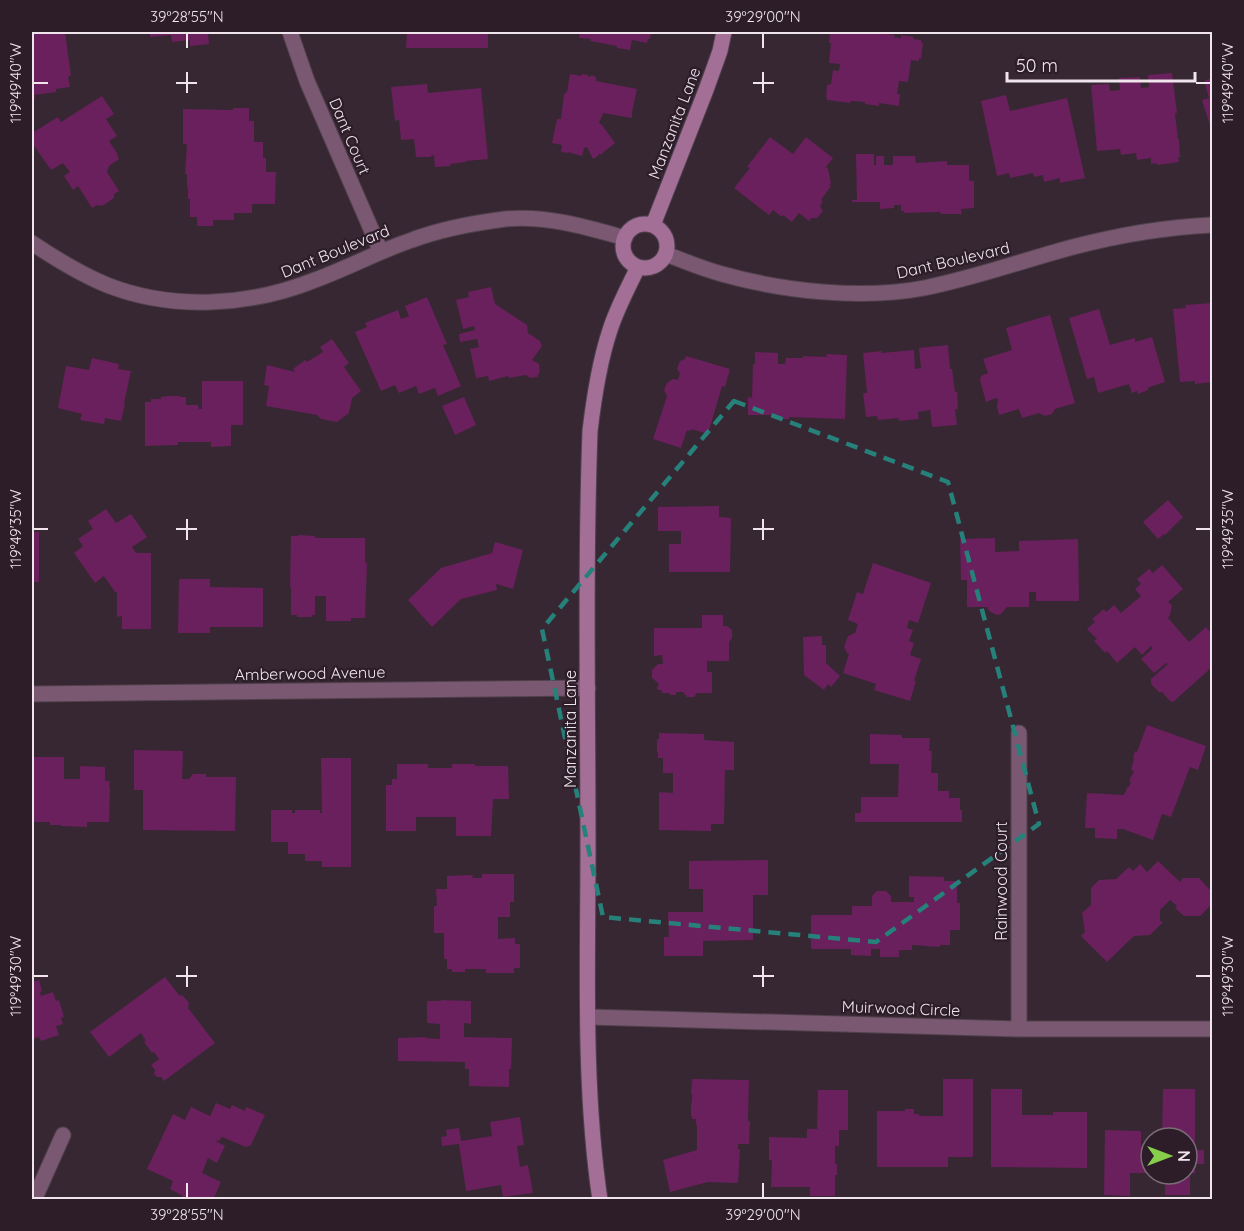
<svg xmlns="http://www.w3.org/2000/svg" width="1244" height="1231" viewBox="0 0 1244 1231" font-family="Quicksand,sans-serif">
  <rect width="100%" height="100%" fill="#372733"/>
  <path fill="#69205c" d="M32,32H65L71,76H68L70,87L56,89V92L34,95L35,99L32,100Z
    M152,32H208L209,44L190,46V40L172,42L171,35L150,37V33Z
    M407,32H488V48H406Z
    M580,32H651L650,39H648L647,43L632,40L630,50L617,48V46L590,41L591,39L579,38Z
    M830,32H857L866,34L867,32L895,35L894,37L901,38V35L914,37L913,39L921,40V43H923L921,59L919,58V61L911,60L908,82L899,81L897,94H900L899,106L879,103V106L865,104V102L851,101L850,103L827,100V97L826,98L827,85L831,84L833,70L839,71L840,64L829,63L831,43H829Z
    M1172,73L1177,113H1175L1178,139H1179L1180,157H1178L1179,162L1157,165V163L1151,164V158L1137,160L1136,153L1121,155L1120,149L1097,151L1091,85L1109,84L1110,91L1120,90L1119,78L1140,77L1141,88L1149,87L1148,75Z
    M570,74L581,76L582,74L588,75V76L591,77V75L596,77V81L637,89L632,112V118L603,113L599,123L602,125L615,143L600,155L599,153L598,156L593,159L587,147L584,148L582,156L568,152L567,153L561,152L562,145L552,143L557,119H561L564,94L567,92Z
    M1212,78V132L1202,100L1209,98L1204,81Z
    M427,84L428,93L481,88L488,159L466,161V162L450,164L451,166L435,167L434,155L431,156V157H416L414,139L401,140L399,120L395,121L391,87Z
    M1006,95L1010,111L1067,98L1085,178L1060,183V178L1044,182L1043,175L1034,177L1033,173L1010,178L1009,173L997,176L981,101Z
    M102,96L114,114L106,119L117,136L109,141L117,153V154L119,159L109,166L107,172L119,191L114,194V198L102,206L97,205L92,208L78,186L73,190L64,176L70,172L63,163L51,170L32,143V133L58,117L61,122Z
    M233,108H249V121H254V142H263V158H266V172H276L275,204H252V213H234V220H213V226H197V217H190V199H188V187H187V174H185L187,144H183V109L233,110Z
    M770,137L793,154L806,137L833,158L826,167L828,169L831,183L829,185L831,186L821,200L823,201L820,206L823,211L817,218H811L809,221L799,213L792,222L783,215L782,217L773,210L769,215L734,188L750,168L747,167Z
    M856,154H874V165H876V156H884V165H893V156H915L916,163L947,161V165H969V181H974V208L961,209L962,214H941L940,212L904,213V211H901V205H894V208L880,209V202H852V200H857Z
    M491,287L495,304L527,325L528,333L540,341L542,346L532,360L539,364L540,371L537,377L530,378L526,375L509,378L508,376L489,381L488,376L476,378L470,349L479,347L477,339L460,342L459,334L475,330L474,326L463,329L456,300L469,297L468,292Z
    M427,297L447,344L443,345L461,386L438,396L435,388L419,394L416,386L399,393L395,385L381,391L355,332L367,327L365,323L398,310L401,319L409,316L405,306Z
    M1212,303V382L1195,384V381L1180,382L1173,309L1186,308L1185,305Z
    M1099,309L1110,345L1135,338V342L1152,337L1165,382L1153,386L1148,388V390L1138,394L1137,391L1132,393L1129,384L1098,393L1094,377L1087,379L1069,318Z
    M1050,315L1075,403L1055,409L1052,414L1045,416L1039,413L1022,418L1019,409L999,415L997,407L998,399L996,398L986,402L980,380L981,376L988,373L983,359L1012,350L1006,328Z
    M332,339L349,363L344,367L361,391L352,398L349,413L337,422L321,419L317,415L266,406L269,386L264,385L267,365L295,372L293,369L305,360L307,362L323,352L320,347Z
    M948,345L950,369H952L955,392H957L958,409H955L957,425L932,427L930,410L918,412L919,419L899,421L898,418L878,420L877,416L866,417L863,393H867L863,353L882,351L881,353L914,350L915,369L921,368L919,348Z
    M755,352L778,353V364H785L786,358H803V356L827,357L826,354L847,355L845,419L789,417V419H774V415H748V397L752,398L753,364H755Z
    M686,356L730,369L725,387L722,386L708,434L691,429V431L687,430L681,448L653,439L667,396L664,390L667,383L673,379L678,380L680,373L677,369L680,361L685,359Z
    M92,358L119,364L118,369L131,371L124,403L125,404L121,421L105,418L104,424L80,420L82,414L58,408L66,366L89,370Z
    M202,381H243V425H231V446L211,447V442H178V445L145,446V402H151V399H161V397L167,396H180V397H186V405H198L199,409H202Z
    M464,397L476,425L455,435L442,406Z
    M1168,500L1183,517L1165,535L1164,534L1158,539L1143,522Z
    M719,506V517L731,518L730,572H669V544H681V531H658V507Z
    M106,509L116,523L131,514L147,537L132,547L136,553H151V629H122V616L117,617V592H115L104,576L95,583L74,553L83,546L78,539L93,529L88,521Z
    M32,532H39V582H32Z
    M298,535L315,536V538H365V563H367L365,618H351V621H326V596H315V615H312V617H297V615H291V587H290L291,536H298Z
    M995,538V552L1019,551V541L1078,539L1079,601H1036V592H1029V607H1007L1001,614L997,615L989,611L987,607H967V580H961L960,539Z
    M495,542L523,550L513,589L496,584L497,590L461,599L432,627L408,600L441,568L492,553Z
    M873,563L931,583L918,623L909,620L907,628L913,630L909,641L914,643L910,655L921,659L914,681H916L910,701L874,690L876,684L843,673L849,654L847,653L844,647L848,636L855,633L858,624L848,620L857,592L863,594Z
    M1162,565L1183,589L1168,602L1172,605L1170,615L1168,618L1189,642L1206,627L1212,634V667L1173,702L1170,701L1162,692H1159L1151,684V679L1168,664L1166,663L1154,673L1141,659L1153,648L1151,646L1142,655L1135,647L1117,663L1107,651L1105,653L1094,641L1097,639L1087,629L1095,622L1092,619L1104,609L1106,612L1114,605L1121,613L1141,596L1135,589L1141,584L1137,579L1149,569L1153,573Z
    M179,579H210V587L263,588V627H210V633H178Z
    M702,615H723V626H727L732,630V638L729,642V661H707V672H712V693H697L694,697H687L683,692H676V695H671L669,693H662V690H658L657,688L659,684L652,678V670L658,664H663L662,655L654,656V628H702Z
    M822,636V645H826V663L840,676L831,687L828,684L824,690L804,675L803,637Z
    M1147,725L1206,746L1198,770L1190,767L1171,817L1162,814L1153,840L1123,829H1117V839L1095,838V828H1085L1087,793L1124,795L1128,786L1129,787L1131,782L1129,781L1134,771L1131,770L1134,759L1133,758L1135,751L1137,752Z
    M659,733L704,734V740L734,742V770H725L724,824H711V831L659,830V792L673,793V773H663V758H658V752H657V739H659Z
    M870,734L902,735V738H930L929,751H932L931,773H938V791H949V798H960V810H962V822H855V813H861V797H898L899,764H870Z
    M134,750L183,751L182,779H189L193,774H206V777H236L235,831L143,830V790H134Z
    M34,757H64V779H80V766L105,767V781H110L109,787H110L109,822H87V827L61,826V825H50V822H32V760H34Z
    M321,758H351V867H322V861H305V854H288V842H271V810H292V813H295V810H320V813H322Z
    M397,764H428V768H452V764H475V766H508L509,799H493L491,836H456V817H416V831H386V785H392V779H397Z
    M768,860V895H753V940L703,941V956H664V937H669L668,912H703V889H689V861Z
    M1158,861L1180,882L1183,878H1199L1210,890L1211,905L1200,916H1184L1175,908L1177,906L1170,900L1160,910V921L1163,922L1150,935L1134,936L1107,962L1081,936L1085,932L1082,913L1091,905V888L1099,880L1116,879L1129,867L1133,871L1140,864L1147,872Z
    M482,874H514V902H510V917H498V939L515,938V944H520V968H514V973H486V969H465V972H452V969H447V959H444V933H434V906H437L436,889H447V876L473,875L472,878H482Z
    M909,876L944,877V881H957V903H960V930H950V945H940V947L912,945V950H899V957H880V949H871V956L851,955V949H811V915H852V906H872V896L877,891H886L891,896V902H914V897H909Z
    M165,977L179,995L183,996L189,1003L188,1008L215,1043L164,1081L161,1077H157L154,1074L155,1070L151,1065L159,1059L154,1052L152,1053L144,1042L146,1041L141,1033L109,1057L90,1032Z
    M39,980L42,991L40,992L41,996L53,992L56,1001L59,1000L64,1017L61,1018L63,1024L56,1026L59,1035L41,1041L39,1037L32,1039V982Z
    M441,1000L471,1001V1024L464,1023V1037L512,1038L511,1069H509V1087L469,1086V1069H465V1062L398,1061V1038L425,1037V1038L440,1039V1024L427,1023V1001H441Z
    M692,1079L749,1080L748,1121H750L749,1144H738V1149H740L738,1183L708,1182L670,1192L663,1160L697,1150V1125H696V1119H692V1116H691V1103H692V1094H691Z
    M943,1079H973V1157H948V1167H877V1111H905V1109H914V1114H919V1116H943Z
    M991,1089H1022V1115H1053V1112H1087V1168L991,1167Z
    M1163,1089H1195V1150H1204V1164H1195V1173H1190V1195H1165V1174H1187V1138H1162Z
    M818,1090H848V1130H839V1146H835V1164H837V1175H835V1196H810V1187H771L772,1160H769V1137L807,1138V1129H817Z
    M216,1103L230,1109L232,1105L245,1111L246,1107L265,1115L251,1145L246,1147L222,1137L219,1141L217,1140L216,1141L225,1146L217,1163L208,1158L202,1173L221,1182L213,1200H181L183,1196L170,1189L173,1181L147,1169L173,1114L185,1120L191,1107L210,1116Z
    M520,1117L524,1145L517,1146L520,1167L528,1165L533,1193L503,1197L501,1185L466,1191L459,1144L442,1146L441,1137L447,1136L446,1130L459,1128L461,1141L492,1136L490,1122Z
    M1105,1130L1141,1131V1146H1145V1140H1151V1173H1130V1196L1104,1195Z"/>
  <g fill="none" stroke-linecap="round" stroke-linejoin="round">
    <g stroke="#51424d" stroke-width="17">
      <path id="street" d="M290,32L307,81L381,252
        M32,243C56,259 80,274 107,285C173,311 250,306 315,280C348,268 379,251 412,240C441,229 474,223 505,219C546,215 586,227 625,238
        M666,254C684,261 703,269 722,274C782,291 862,300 924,288C975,278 1024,260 1073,247C1119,235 1166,227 1212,225
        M32,694L588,688
        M1019,733V1029
        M589,1017L1019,1029H1212
        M34,1200L63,1135"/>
    </g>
    <g stroke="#51424d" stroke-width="17">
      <path id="secondary" d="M623 246a22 22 0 1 1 44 0a22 22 0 1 1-44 0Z
        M653,225L706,90L720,51L724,32
        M600,1200C583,1084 588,966 588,850C588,710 585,570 590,431C594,397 599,363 610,330C617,308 628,288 638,267"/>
    </g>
    <use href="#street" stroke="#7a5871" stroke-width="15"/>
    <use href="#secondary" stroke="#a46f97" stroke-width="15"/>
  </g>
  <path fill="none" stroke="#26817b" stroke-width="4.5" stroke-dasharray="12 8" stroke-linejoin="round" d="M734,401L948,482L1039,824L876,942L603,917L542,629Z"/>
  <path fill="none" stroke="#f0e5ed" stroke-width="2" d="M187,33V48M763,33V48M187,72V93M763,72V93M33,83H48M176,83H197M753,83H774M1196,83H1211M187,519V540M763,519V540M33,529H48M176,529H197M753,529H774M1196,529H1211M187,966V987M763,966V987M33,976H48M176,976H197M753,976H774M1196,976H1211M187,1183V1198M763,1183V1198"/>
  <g text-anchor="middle" stroke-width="4.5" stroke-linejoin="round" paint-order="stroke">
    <g font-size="16" fill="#f0e5ed" stroke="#2c1d29">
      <text transform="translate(674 123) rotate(-69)" y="6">Manzanita Lane</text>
      <text transform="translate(350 136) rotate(67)" y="6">Dant Court</text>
      <text transform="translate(335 251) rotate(-22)" y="6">Dant Boulevard</text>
      <text transform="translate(953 260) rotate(-13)" y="6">Dant Boulevard</text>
      <text transform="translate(310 673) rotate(-1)" y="6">Amberwood Avenue</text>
      <text transform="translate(570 729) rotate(-90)" y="6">Manzanita Lane</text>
      <text transform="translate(1001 881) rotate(-90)" y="6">Rainwood Court</text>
      <text transform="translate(901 1008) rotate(2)" y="6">Muirwood Circle</text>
    </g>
  </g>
  <rect width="1244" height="1231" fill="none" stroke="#2c1d29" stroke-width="66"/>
  <g transform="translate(1169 1156) rotate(90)"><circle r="28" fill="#2c1d29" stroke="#7a6d77" stroke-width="1.5"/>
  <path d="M0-4.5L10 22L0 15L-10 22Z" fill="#87cf4a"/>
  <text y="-9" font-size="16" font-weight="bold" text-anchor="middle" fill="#f0e5ed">N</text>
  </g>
  <path d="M1007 72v9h188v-9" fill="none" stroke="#f0e5ed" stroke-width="3"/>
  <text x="1016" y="72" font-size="18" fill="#f0e5ed" stroke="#2c1d29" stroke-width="4.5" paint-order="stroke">50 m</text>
  <rect x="33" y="33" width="1178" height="1165" fill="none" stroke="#f0e5ed" stroke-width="2"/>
  <g font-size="15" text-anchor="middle" fill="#f0e5ed">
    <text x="187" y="22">39°28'55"N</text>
    <text x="763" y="22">39°29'00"N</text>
    <text transform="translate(1228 83) rotate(-90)" y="5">119°49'40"W</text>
    <text transform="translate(16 83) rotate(-90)" y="5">119°49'40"W</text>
    <text transform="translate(1228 529) rotate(-90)" y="5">119°49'35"W</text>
    <text transform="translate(16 529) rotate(-90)" y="5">119°49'35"W</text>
    <text transform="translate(16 976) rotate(-90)" y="5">119°49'30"W</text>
    <text transform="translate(1228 976) rotate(-90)" y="5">119°49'30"W</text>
    <text x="187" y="1220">39°28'55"N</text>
    <text x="763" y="1220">39°29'00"N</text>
  </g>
</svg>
